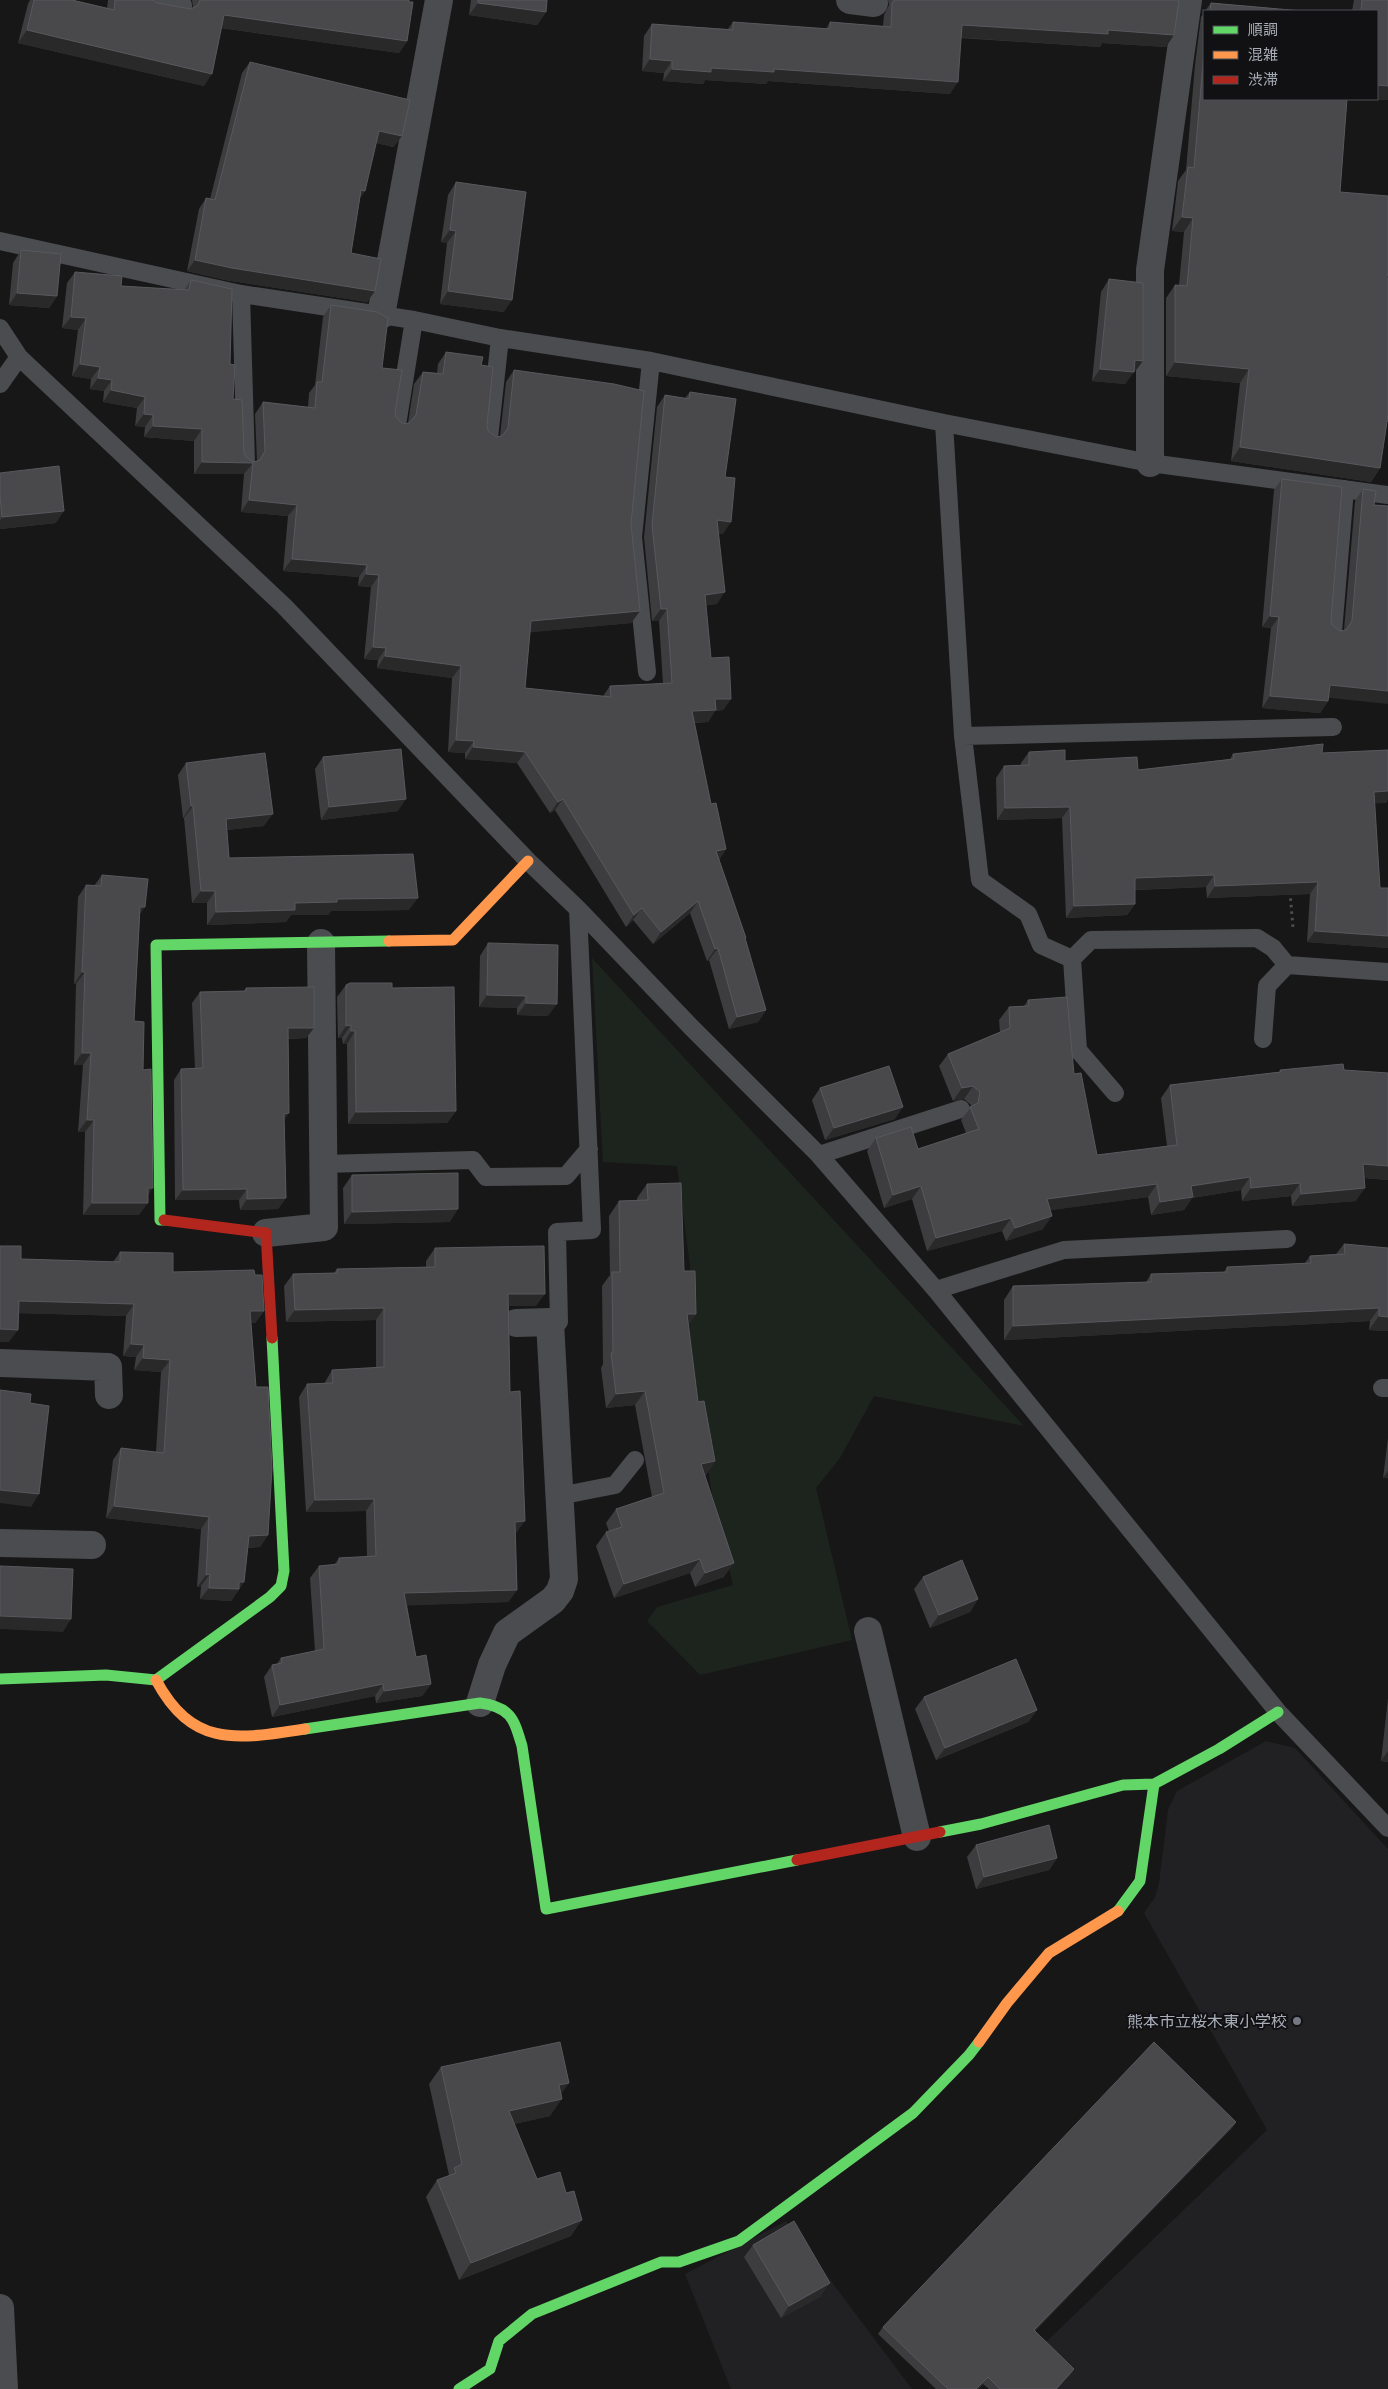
<svg xmlns="http://www.w3.org/2000/svg" width="1388" height="2389" viewBox="0 0 1388 2389" font-family="'Roboto Condensed','Noto Sans JP',sans-serif">
  <rect width="100%" height="100%" fill="#171717"/>
  <path fill="#212123" d="M1266,1741L1295,1748L1388,1849V2389H997L1267,2130L1144,1913L1155,1897L1159,1883L1168,1810L1177,1791Z
    M786,2221L912,2389H731L685,2274Z"/>
  <path fill="#1d241e" d="M592,958L1024,1426L874,1396L840,1458L816,1488L852,1640L700,1675L647,1621L657,1607L733,1585L714,1507L698,1405L689,1332L691,1274L677,1166L603,1162Z"/>
  <g fill="none" stroke-linecap="round" stroke-linejoin="round">
    <path stroke="#4d4e52" stroke-width="3" stroke-dasharray="2.5 4" stroke-linecap="butt" d="M1290,892L1293,928"/>
    <path stroke="#4b4c50" stroke-width="18" d="M0,241L241,294L414,320L500,338L651,361L944,423L1150,463L1388,495
      M241,294L246,463
      M0,328L19,357L284,606L528,861L578,909L691,1027L819,1155L936,1290L1278,1712L1388,1828
      M0,384L19,357
      M944,423L963,736L980,880L1028,914L1041,945L1072,959
      M397,425L414,320
      M489,438L500,338
      M1333,632L1345,489
      M647,672L633,537L651,361
      M963,736L1333,727
      M1263,1039L1267,986L1287,965L1388,972
      M1115,1093L1078,1050L1072,959L1091,940L1257,938L1273,948L1287,965
      M819,1155L961,1109
      M323,1164L473,1160L486,1177L566,1176L589,1149
      M936,1290L1064,1250L1287,1239
      M550,1322H559L557,1232L592,1230L578,909
      M1382,1388H1388
      M559,1496L615,1485L635,1460"/>
    <path stroke="#4b4c50" stroke-width="28" d="M153,0L178,6
      M850,0L874,3
      M381,315L439,0
      M1150,463V270L1188,0
      M266,1233L324,1227L321,943
      M0,1363L108,1367L109,1395
      M0,1543L92,1545
      M868,1631L917,1837
      M480,1703L492,1665L507,1633L553,1600L560,1591L564,1579L550,1322L516,1323
      M0,2308L4,2389"/>
    <path stroke="#63d668" stroke-width="11" d="M164,1220H160L156,945L389,941
      M0,1679L106,1675L156,1680L270,1597L281,1586L284,1571L272,1338
      M305,1729L480,1703C511,1707 514,1719 522,1746L546,1909L797,1860
      M940,1832L981,1824L1123,1785L1154,1784L1219,1749L1278,1712
      M1118,1911L1140,1881L1154,1784
      M459,2389L490,2369L499,2341L532,2314L661,2262H679L739,2241L913,2113L969,2055L979,2042"/>
    <path stroke="#ff974d" stroke-width="11" d="M389,941L453,940L528,861
      M156,1680C193,1749 238,1739 305,1729
      M979,2042L1007,2003L1049,1953L1118,1911"/>
    <path stroke="#b3261e" stroke-width="11" d="M164,1220L266,1233L272,1338
      M797,1860L940,1832"/>
  </g>
  <path fill="#3d3d3f" d="M30,0H72L107,8L108,0H153L157,3L191,9L193,7L192,0H409L407,41L399,53L221,28L204,86L18,43L28,4Z
    M471,0H547L546,12L537,25L469,15Z
    M888,0H1179L1166,47L1102,43L1100,47L961,38L950,94L768,81L766,84L705,80L703,84L663,81L664,73L642,71L644,36L652,24L728,29L733,22L826,29L830,22L883,26L884,15L889,5Z
    M1354,0H1388V100L1369,99L1377,11H1352Z
    M1211,3L1302,11H1205Z
    M1204,13V99L1340,192L1387,278L1388,279V422H1387L1380,468L1371,482L1231,461L1240,383L1166,376V298L1175,285H1179L1184,232L1172,231L1174,215L1178,181L1186,170L1195,65L1201,17Z
    M250,62L394,147L376,143L365,191L360,198L351,253L375,291L367,302L225,280L187,271L199,209L206,198L210,199L242,73Z
    M456,182L504,312L440,304L447,243L441,242L448,195Z
    M21,250L57,296L49,308L9,305L13,263Z
    M75,272L121,286L184,290L191,280L230,364L233,399L244,452L246,457L254,462L257,461L255,414L263,402L308,407L309,393L315,385L323,317L331,305L382,368L395,412L396,417L403,424L408,423L414,384L423,372L437,373L438,364L446,352L481,365L488,431L496,437L500,436L506,382L514,370L631,524L640,611L631,623L530,632L525,688L603,696L610,686L663,684L659,621H652L644,537L657,407L665,395L685,398L690,392L725,477L723,534L719,533L717,604L706,605L711,658L731,699L723,710L715,711L708,722L694,723L711,804L726,849L719,860L746,938L745,939L766,1010L758,1022L729,1029L709,960L707,961L690,913L653,944L633,920L626,927L555,810L550,813L517,763L465,759V753L448,752L452,678L377,668L378,660L364,659L371,587L358,586L359,577L283,571L288,516L241,512L244,474H194V441L144,437L145,427L135,426L137,408L103,402L104,391L90,389L91,379L72,376L78,330L62,328L67,283Z
    M1109,279L1134,373H1133L1125,384L1092,381L1101,292Z
    M0,473L56,523L0,529Z
    M1282,479L1331,619L1332,625L1340,631L1344,630L1355,501L1363,489L1374,505L1388,506L1328,698V701L1320,713L1262,708L1271,628L1262,627L1274,490Z
    M1388,750V799L1386,803H1374L1380,888H1388V948L1307,942L1310,894L1207,898L1206,887L1135,890V904L1127,915L1066,918L1062,818L997,820L996,778L1004,766L1021,765V763L1029,752L1065,761L1138,770L1230,759L1233,754L1322,753Z
    M323,757L398,811L321,820L315,769Z
    M186,763L264,826L227,830L229,858L409,910L331,911L328,915H291L286,922L207,925V903H192L184,818H183L178,775Z
    M102,875L140,915L134,1021L143,1070L148,1195L139,1215H83L85,1132H78L83,1065H74L76,984H74L78,897L86,885L94,886Z
    M488,943L548,1016L517,1015V1008L479,1007L480,956Z
    M346,985L392,988L456,1111L447,1123L348,1124L347,1044H343L342,1038H338L337,997Z
    M246,988L314,1028L306,1038L288,1039L284,1121L286,1198L278,1209L240,1210L239,1200H175L174,1080L181,1069H195L192,1003L200,992L244,991Z
    M1028,1000L1074,1074L1097,1155L1167,1146L1161,1098L1170,1085L1279,1072L1280,1070H1344L1388,1073V1180L1364,1178L1356,1201L1292,1206L1291,1196L1242,1201L1241,1190L1192,1198L1184,1210L1151,1215L1148,1197L1050,1210L1043,1229L1006,1241L1002,1231L927,1251L912,1199L884,1208L867,1151L876,1138L918,1149L966,1133L961,1120L971,1107V1105L964,1099L953,1101L939,1066L948,1054L1000,1032L999,1020L1009,1007L1024,1006Z
    M820,1088L895,1119L825,1140L812,1100Z
    M352,1175L450,1222L344,1224L343,1188Z
    M647,1184L684,1271L696,1314L688,1325L698,1402L715,1461L705,1476L724,1577L695,1587L690,1573L614,1598L596,1546L606,1532L609,1531L606,1523L616,1509L652,1497L635,1405L606,1408L601,1368L603,1364L602,1286L610,1275L609,1216L619,1201H637V1198Z
    M1344,1244L1388,1248V1331L1369,1330L1370,1321L1004,1340V1300L1013,1286L1146,1282L1151,1274L1224,1272L1227,1267L1305,1263L1310,1256L1336,1254Z
    M435,1248L536,1306H509L510,1392L516,1533H515L517,1590L508,1602L407,1605L416,1657L431,1684L422,1696L376,1703L375,1696L272,1717L264,1677L272,1665L277,1664L281,1658L315,1651L310,1578L319,1566L334,1565L339,1558L367,1557L366,1511L306,1512L299,1397L307,1384H324L332,1370L376,1368V1320L286,1322L284,1286L293,1274L334,1273L337,1269L426,1267V1261Z
    M120,1252L173,1272L255,1275L264,1311L255,1323H251L268,1535L260,1547L248,1548L244,1582L231,1601L200,1599L201,1586L197,1587L201,1529L106,1518L113,1460L121,1448L156,1452L161,1372L134,1370L136,1357L123,1356L126,1316L18,1313L9,1342L21,1259L113,1262Z
    M1388,1438V1478H1383Z
    M923,1577L978,1599L970,1612L930,1628L914,1589Z
    M924,1697L1037,1710L1028,1722L936,1760L915,1709Z
    M1388,1698V1762L1381,1761Z
    M976,1845L1057,1858L1049,1870L976,1889L967,1857Z
    M441,2067L561,2094L550,2116L514,2124L537,2179L571,2236L459,2280L426,2197L437,2180L448,2176L449,2175L429,2084Z
    M1236,2122L1232,2128L1035,2331L1074,2369L1070,2375L1057,2389H989L983,2384L978,2389H936L878,2334L883,2327Z
    M753,2245L821,2296L781,2318L744,2257Z"/>
  <path fill="#29292a" d="M478,3L546,12L537,25L469,15Z
    M224,15L407,41L399,53L215,27Z
    M962,25L1108,30L1174,35L1166,47L1102,43L1100,47L954,37Z
    M27,30L212,74L204,86L18,43Z
    M650,59L672,61L664,73L642,71Z
    M711,68L774,69L958,82L950,94L768,81L766,84L705,80L703,84L663,81L672,69Z
    M1377,85L1388,86V100L1369,99H1377Z
    M379,131L402,136L394,147L371,142Z
    M361,190L365,191L357,202Z
    M1182,217L1193,218L1184,232L1172,231Z
    M450,230L456,231L447,243L441,242Z
    M195,260L375,291L367,302L225,280L187,271Z
    M448,291L512,300L504,312L440,304Z
    M17,293L57,296L49,308L9,305Z
    M71,317L86,318L78,330L62,328Z
    M1135,360L1143,361L1134,373H1133L1125,384L1092,381L1100,369Z
    M1175,362L1249,369L1240,383L1166,376Z
    M80,364L100,367L91,379L72,376Z
    M98,378L112,380L104,391L90,389Z
    M111,390L145,397L137,408L103,402Z
    M144,414L153,415L145,427L135,426Z
    M153,426L202,429L194,441L144,437Z
    M1240,447L1380,468L1371,482L1231,461Z
    M202,462L253,463L244,474H194Z
    M249,500L297,505L288,516L241,512Z
    M64,511L56,523L0,529V521L2,517Z
    M717,520L731,522L723,534L709,532Z
    M292,559L367,565L359,577L283,571Z
    M366,574L379,575L371,587L358,586Z
    M725,592L717,604L696,607L705,595Z
    M661,609H667L659,621H652Z
    M640,611L631,623L523,633L531,621Z
    M1270,616L1279,617L1271,628L1262,627Z
    M373,647L386,648L378,660L364,659Z
    M385,656L461,666L452,678L377,668Z
    M1330,685L1388,691V704L1321,697Z
    M1270,696L1328,701L1320,713L1262,708Z
    M715,699H731L723,710L715,711L708,722L683,723L692,711Z
    M456,740L474,741L465,753L448,752Z
    M473,747L525,752L517,763L465,759Z
    M1388,791V799L1386,803L1366,804L1374,792Z
    M406,799L398,811L321,820L329,807Z
    M563,799L555,810L550,813L558,802Z
    M191,806H193L184,818H183Z
    M1070,807L1062,818L997,820L1005,808Z
    M273,814L264,826L218,831L226,819Z
    M726,849L718,861L716,851Z
    M1214,875L1206,887L1126,890L1135,878Z
    M1318,882L1310,894L1207,898L1215,886Z
    M201,891H215L207,903H192Z
    M418,898L409,910L331,911L328,915H291L286,922L207,925L216,912L295,903L337,899Z
    M698,901L690,913L653,944L661,932Z
    M1135,904L1127,915L1066,918L1074,906Z
    M140,907H145L136,920Z
    M642,908L633,920L626,927L634,915Z
    M1315,931L1388,936V948L1307,942Z
    M718,948L709,960L707,961L715,949Z
    M82,972H85L76,984H74Z
    M487,995L526,996L517,1008L479,1007Z
    M526,1003L557,1004L548,1016L517,1015Z
    M766,1010L758,1022L729,1029L737,1017Z
    M351,1025L342,1038H338L346,1026Z
    M288,1028H314L306,1038L280,1039Z
    M351,1031H355L347,1044H343Z
    M82,1053H91L83,1065H74Z
    M973,1086L964,1099L953,1101L962,1088Z
    M903,1107L895,1119L825,1140L834,1128Z
    M456,1111L447,1123L348,1124L356,1112Z
    M289,1113L282,1124L284,1114Z
    M87,1120H94L85,1132H78Z
    M1363,1164L1388,1166V1180L1354,1177Z
    M1250,1177L1241,1190L1192,1198L1184,1210L1151,1215L1160,1202L1191,1186Z
    M1300,1183L1291,1196L1242,1201L1251,1188Z
    M1157,1184L1148,1197L1038,1212L1047,1199Z
    M921,1186L912,1199L884,1208L893,1195Z
    M148,1188H153L144,1201Z
    M1365,1188L1356,1201L1292,1206L1301,1194Z
    M247,1189L239,1200H175L183,1190Z
    M286,1198L278,1209L240,1210L247,1199Z
    M92,1203H148L139,1215H83Z
    M458,1209L450,1222L344,1224L352,1212Z
    M1052,1216L1043,1229L1006,1241L1015,1228Z
    M1011,1218L1002,1231L927,1251L936,1238Z
    M508,1294H545L536,1306H500Z
    M19,1301L134,1304L126,1316L10,1313Z
    M384,1308L376,1320L286,1322L295,1310Z
    M1379,1308L1370,1321L1004,1340L1013,1326Z
    M250,1311H264L255,1323H241Z
    M687,1314H696L686,1328Z
    M1379,1316L1388,1317V1331L1369,1330Z
    M0,1329L18,1330L9,1342H0Z
    M131,1344L144,1345L136,1357L123,1356Z
    M143,1358L170,1360L161,1372L134,1370Z
    M645,1391L635,1405L606,1408L616,1394Z
    M715,1461L705,1476L691,1478L701,1464Z
    M1388,1471V1478H1383Z
    M0,1490L39,1494L31,1507L0,1503Z
    M374,1499L366,1511L306,1512L315,1500Z
    M114,1506L209,1517L201,1529L106,1518Z
    M525,1521L516,1533L506,1534L515,1522Z
    M268,1535L260,1547L241,1548L249,1536Z
    M700,1559L690,1573L614,1598L624,1584Z
    M734,1563L724,1577L695,1587L705,1573Z
    M210,1574L201,1586L197,1587L206,1575Z
    M239,1582H244L231,1601L200,1599L209,1588Z
    M517,1590L508,1602L396,1606L404,1593Z
    M978,1599L970,1612L930,1628L939,1615Z
    M0,1616L71,1619L63,1632L0,1629Z
    M383,1684L375,1696L272,1717L280,1705Z
    M431,1684L422,1696L376,1703L384,1691Z
    M1037,1710L1028,1722L936,1760L945,1748Z
    M1388,1751V1762L1381,1761Z
    M1057,1858L1049,1870L976,1889L984,1877Z
    M569,2083L557,2100L559,2085Z
    M562,2099L550,2116L497,2128L509,2111Z
    M1236,2122L1232,2128L1029,2337L1034,2330Z
    M582,2220L571,2236L459,2280L471,2263Z
    M830,2283L821,2296L781,2318L789,2306Z
    M1074,2369L1070,2375L1057,2389H1056Z
    M988,2377L978,2389H976Z"/>
  <path fill="#49494c" stroke="#58595d" d="M34,0H72L114,10L115,0H153L157,3L191,9L198,5L200,0H409V2H413L407,41L224,15L212,74L27,30Z
    M478,0H547L546,12L478,3Z
    M894,0H1179L1174,35L1108,30V34L962,25L958,82L774,69V72L711,68V72L672,69V61L650,59L652,24L733,30V22L830,29V22L891,27L892,3Z
    M1362,0H1388V86L1377,85V11H1361Z
    M1211,3L1302,11H1210Z
    M1204,52V99H1347L1340,192L1388,196V270L1387,278L1388,279V415L1380,468L1240,447L1249,369L1175,362V285L1187,286L1193,218L1182,217L1188,167L1194,168Z
    M250,62L410,100L402,136L379,131L365,191L361,190L351,253L381,259L375,291L232,268L195,260L206,198L215,200Z
    M456,182L526,192L512,300L448,291L456,231L450,230Z
    M21,250L61,254L57,296L17,293Z
    M75,272L122,276L121,286L189,290L191,280L232,289L230,364L235,365L233,399L242,400L244,452L246,457L254,462L260,460L265,451L263,402L315,408L317,382H322L331,305L377,312L388,318L382,368L402,370L395,412L396,417L403,424L409,423L416,415L423,372L443,374L446,352L483,357L481,365L493,367L487,425L488,431L496,437L502,436L508,428L514,370L614,384L644,391L631,524L640,611L531,621L525,688L611,697L610,686L672,683L667,609H661L652,525L665,395L689,399L690,392L736,399L725,477L735,478L731,522L717,520L725,592L705,595L711,658L729,657L731,699H715L716,710L692,711L711,804L716,803L726,849L716,851L746,938H745L766,1010L737,1017L718,948L715,949L698,901L661,932L642,908L634,915L563,799L558,802L525,752L473,747L474,741L456,740L461,666L385,656L386,648L373,647L379,575L366,574L367,565L292,559L297,505L249,500L253,463L202,462V429L153,426V415L144,414L145,397L111,390L112,380L98,378L100,367L80,364L86,318L71,317Z
    M1109,279L1143,283V361L1135,360L1134,372L1100,369Z
    M59,466L64,511L2,517L0,496V473Z
    M1282,479L1342,487L1331,619L1332,625L1340,631L1346,630L1352,621L1363,489L1376,491L1374,505L1388,506V691L1330,685L1328,701L1270,696L1279,617L1270,616Z
    M1323,744L1322,753L1388,750V791L1374,792L1380,888H1388V936L1315,931L1318,882L1215,886L1214,875L1135,878V904L1074,906L1070,807L1005,808L1004,766L1029,765V752L1065,750V761L1137,757L1138,770L1234,759L1233,754Z
    M401,749L406,799L329,807L323,757Z
    M265,753L273,814L226,819L229,858L413,854L418,898L337,899V902L295,903V910L216,912L215,891H201L193,806H191L186,763Z
    M102,875L148,879L145,907H140L134,1021L144,1022L143,1070L151,1069L153,1188H148V1203H92L94,1120H87L91,1053H82L85,972H82L86,885L101,886Z
    M488,943L558,945L557,1004L526,1003V996L487,995Z
    M350,983H392V988L454,987L456,1111L356,1112L355,1031H351V1025L346,1026V985Z
    M314,987V1028H288L289,1113L284,1114L286,1198L247,1199V1189L183,1190L181,1069L203,1068L200,992L246,991V988Z
    M1067,997L1074,1074L1081,1073L1097,1155L1177,1145L1170,1085L1281,1072L1280,1070L1343,1064L1344,1070L1388,1073V1166L1363,1164L1365,1188L1301,1194L1300,1183L1251,1188L1250,1177L1191,1186L1193,1197L1160,1202L1157,1184L1047,1199L1052,1216L1015,1228L1011,1218L936,1238L921,1186L893,1195L876,1138L911,1127L918,1149L979,1129L970,1107L978,1103L980,1092L973,1086L962,1088L948,1054L1010,1028L1009,1007L1029,1006L1028,1000Z
    M889,1066L903,1107L834,1128L820,1088Z
    M458,1173V1209L352,1212V1175Z
    M681,1183L684,1271H695L696,1314H687L698,1402L704,1401L715,1461L701,1464L734,1563L705,1573L700,1559L624,1584L606,1532L622,1527L616,1509L664,1493L645,1391L616,1394L611,1353H613L612,1272H620L619,1201L648,1200L647,1184Z
    M1344,1244L1388,1248V1317L1379,1316V1308L1013,1326V1286L1151,1282V1274L1227,1272V1267L1311,1263L1310,1256L1345,1254Z
    M0,1246H21V1259L120,1262V1252L173,1253V1272L254,1270L255,1275H262L264,1311H250L256,1387H268L272,1468L268,1535L249,1536L244,1582H239V1589L209,1588L210,1574L206,1575L209,1517L114,1506L121,1448L164,1453L170,1360L143,1358L144,1345L131,1344L134,1304L19,1301L18,1330L0,1329Z
    M544,1246L545,1294H508L510,1392L520,1391L525,1521L515,1522L517,1590L404,1593L416,1657L426,1655L431,1684L384,1691L383,1684L280,1705L272,1665L282,1663L281,1658L324,1649L319,1566L339,1564V1558L376,1556L374,1499L315,1500L307,1384L333,1383L332,1370L384,1367V1308L295,1310L293,1274L337,1273V1269L435,1267V1248Z
    M0,1390L31,1394L30,1403L49,1406L39,1494L0,1490Z
    M962,1560L978,1599L939,1615L923,1577Z
    M0,1566L73,1569L71,1619L0,1616Z
    M1016,1659L1037,1710L945,1748L924,1697Z
    M1049,1825L1057,1858L984,1877L976,1845Z
    M560,2042L569,2083L559,2085L562,2099L509,2111L537,2179L560,2172L566,2193L574,2191L582,2220L471,2263L437,2180L456,2173L454,2168L462,2164L441,2067Z
    M1154,2042L1236,2122L1034,2330L1074,2369L1056,2389H1000L988,2377L976,2389H948L883,2327Z
    M794,2221L830,2283L789,2306L753,2245Z"/>
  <circle fill="#757880" stroke="#111113" stroke-width="2" cx="1297" cy="2021" r="5"/>
  <g text-anchor="middle" stroke-width="4" stroke-linejoin="round" paint-order="stroke">
    <g font-size="16" fill="#a8adb8" stroke="#111113" text-anchor="end">
      <text x="1287" y="2027">熊本市立桜木東小学校</text>
    </g>
  </g>
  <rect x="1203" y="10" width="175" height="90" fill="#111113" stroke="#4d4f55"/>
  <rect x="1213" y="26" width="25" height="8" fill="#63d668" stroke="#4d4f55"/>
  <text x="1248" y="35" font-size="15" fill="#a8adb8">順調</text>
  <rect x="1213" y="51" width="25" height="8" fill="#ff974d" stroke="#4d4f55"/>
  <text x="1248" y="60" font-size="15" fill="#a8adb8">混雑</text>
  <rect x="1213" y="76" width="25" height="8" fill="#b3261e" stroke="#4d4f55"/>
  <text x="1248" y="85" font-size="15" fill="#a8adb8">渋滞</text>
</svg>
